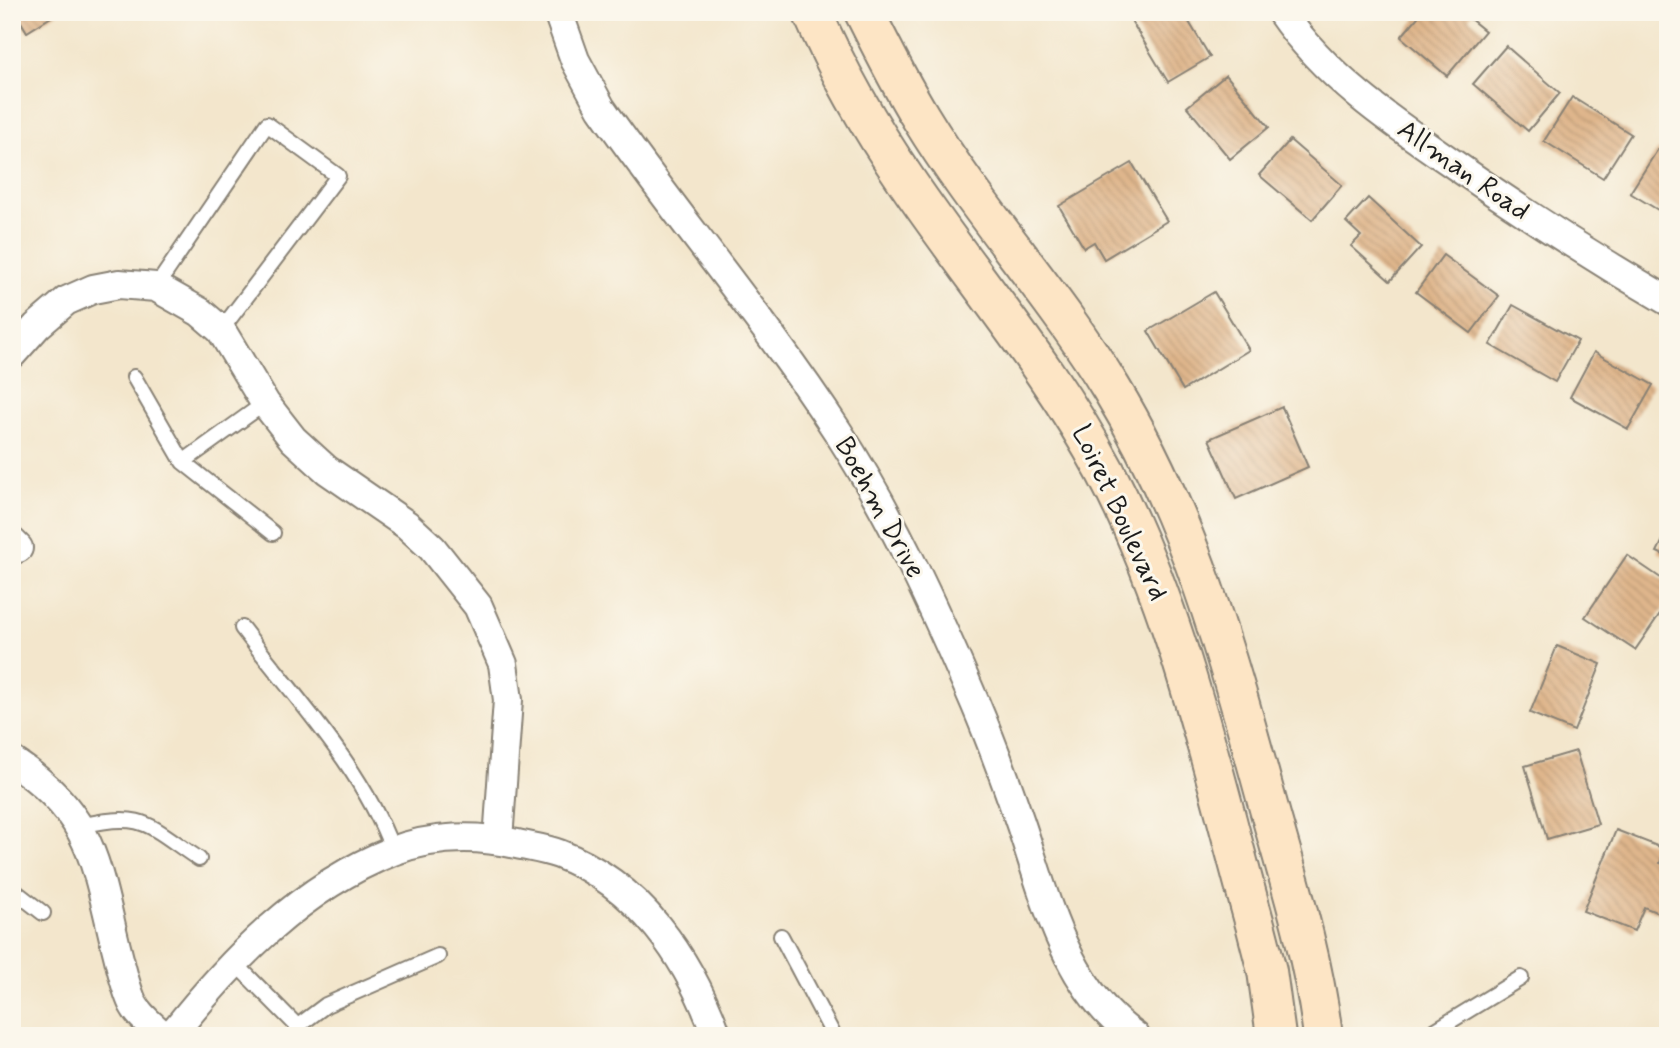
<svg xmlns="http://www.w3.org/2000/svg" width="1680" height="1048" font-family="Mynerve,sans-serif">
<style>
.building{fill:url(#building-back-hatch)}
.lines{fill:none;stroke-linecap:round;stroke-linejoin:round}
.lane-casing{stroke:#888174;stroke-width:18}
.street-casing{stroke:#888174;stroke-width:32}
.secondary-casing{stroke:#888174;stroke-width:42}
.lane{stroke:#fff;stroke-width:14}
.street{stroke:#fff;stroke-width:28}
.secondary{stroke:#fde5c5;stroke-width:38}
.labels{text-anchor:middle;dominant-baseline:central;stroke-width:6;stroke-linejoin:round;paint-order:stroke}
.street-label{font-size:28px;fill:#1c1c1c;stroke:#fbf7ec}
</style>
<defs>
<pattern id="building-back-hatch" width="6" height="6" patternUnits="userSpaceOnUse" patternTransform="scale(1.75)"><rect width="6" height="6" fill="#dfb68c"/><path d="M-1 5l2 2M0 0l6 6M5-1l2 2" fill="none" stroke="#bf9c78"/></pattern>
</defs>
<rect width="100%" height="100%" fill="#fbf7ec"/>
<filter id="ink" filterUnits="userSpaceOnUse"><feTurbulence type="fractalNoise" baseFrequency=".0143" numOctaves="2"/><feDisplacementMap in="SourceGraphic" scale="14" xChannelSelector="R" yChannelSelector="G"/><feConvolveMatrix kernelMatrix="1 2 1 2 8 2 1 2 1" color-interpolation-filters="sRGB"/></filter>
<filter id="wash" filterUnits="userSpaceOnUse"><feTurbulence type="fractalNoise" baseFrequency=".00686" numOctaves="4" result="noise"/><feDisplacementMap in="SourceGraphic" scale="28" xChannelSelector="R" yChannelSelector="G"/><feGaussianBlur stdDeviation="1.57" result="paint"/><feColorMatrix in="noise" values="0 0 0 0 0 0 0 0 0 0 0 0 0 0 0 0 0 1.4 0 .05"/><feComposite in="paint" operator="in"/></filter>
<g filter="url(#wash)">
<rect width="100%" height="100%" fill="#f3e6cc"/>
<g id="blocks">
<path class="building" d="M15,12H59L27,32Z
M1148,12H1183L1210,57L1168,82L1132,22Z
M1422,12H1474L1469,18L1485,31L1447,76L1401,37Z
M1506,46L1560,93L1528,131L1473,84Z
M1226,75L1269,127L1230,159L1187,107Z
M1572,97L1631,134L1603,178L1544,141Z
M1290,140L1342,185L1312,220L1259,175Z
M1658,149L1668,155V216L1630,193Z
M1132,163L1167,221L1104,259L1094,242L1084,248L1059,206Z
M1368,198L1421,247L1390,281L1351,246L1361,236L1346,222Z
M1443,255L1499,296L1471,333L1416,292Z
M1214,292L1249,350L1183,390L1148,331Z
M1513,305L1578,341L1555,382L1490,345Z
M1594,352L1653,385L1628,429L1570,397Z
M1282,407L1308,467L1236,499L1209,439Z
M1668,530V557L1657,552Z
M1627,555L1668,583V602L1635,650L1585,617Z
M1557,646L1601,664L1574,731L1530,713Z
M1576,751L1598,824L1547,839L1525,766Z
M1616,830L1665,849L1660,863L1668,866V904L1663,915L1644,907L1634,931L1583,911Z"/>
</g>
</g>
<g filter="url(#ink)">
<use href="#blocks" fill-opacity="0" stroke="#888174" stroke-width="2"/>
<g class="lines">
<g class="lane-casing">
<path id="lane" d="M156,287L267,124L338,176L221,330
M134,377L183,462
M265,403L183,462L273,533
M242,628C296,699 362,767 393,851
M81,826C144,810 149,826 199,859
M12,889L43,913
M781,936L834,1036
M233,961L307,1036
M298,1026L326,1005L438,956
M1426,1036L1521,978"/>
</g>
<g class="street-casing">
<path id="street" d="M558,12L575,60L601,108C678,218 765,320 838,432C893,517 935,610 975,703C992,743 1007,784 1021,825C1046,899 1066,989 1135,1036
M1281,12C1325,76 1389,120 1452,163C1522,212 1594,258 1668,301
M12,354L37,326L66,301L93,289L119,284L156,287L200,312L221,330L265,403L293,439L327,470L407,525L432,548L478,606L503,664L508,700L498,840
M12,542L18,548
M12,761C92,813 95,861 116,947C121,966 125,987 133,1004C139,1016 153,1026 163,1036
M171,1036C231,960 301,887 393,851C432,836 476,835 517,844C531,847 546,849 559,854C639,884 689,958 717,1036"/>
</g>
<g class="secondary-casing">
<path id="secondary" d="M812,12C838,72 871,129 908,183C973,279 1050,368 1105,471C1180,613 1213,775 1256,928L1267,971L1276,1036
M864,12C882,48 900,84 921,118C978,212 1054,294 1111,388C1189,516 1227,655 1266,798C1288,877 1313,954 1323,1036"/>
</g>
<use href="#lane" class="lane"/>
<use href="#street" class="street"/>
<use href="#secondary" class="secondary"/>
</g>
</g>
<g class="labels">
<g class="street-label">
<text transform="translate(1463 171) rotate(35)">Allman Road</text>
<text transform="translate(879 508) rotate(61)">Boehm Drive</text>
<text transform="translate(1119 513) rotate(65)">Loiret Boulevard</text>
</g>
</g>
<rect width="1680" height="1048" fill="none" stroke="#fbf7ec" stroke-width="42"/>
</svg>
